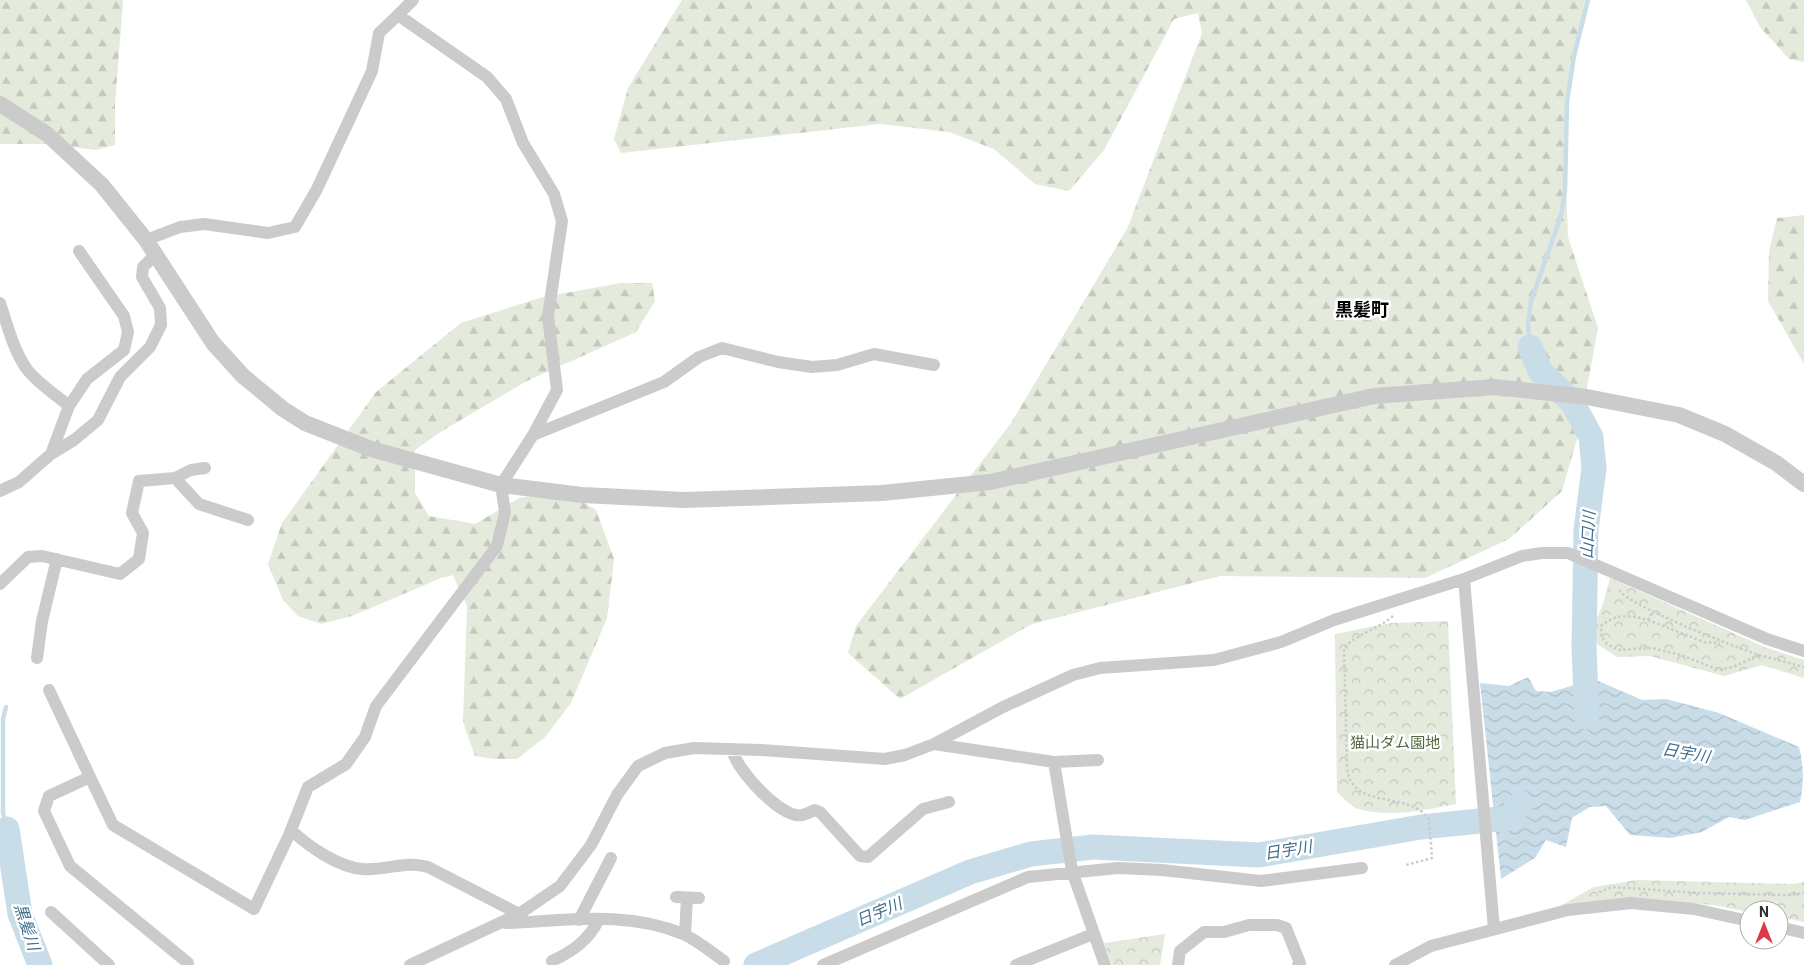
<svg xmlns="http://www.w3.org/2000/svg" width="1804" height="965" font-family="Roboto,'Noto Sans JP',sans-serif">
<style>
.forest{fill:url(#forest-firs)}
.park{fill:url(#park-crowns)}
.water{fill:url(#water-waves)}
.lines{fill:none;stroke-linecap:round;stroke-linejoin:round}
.stream{stroke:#c9dde9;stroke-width:4.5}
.river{stroke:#c9dde9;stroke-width:25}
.path{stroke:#cbcbcb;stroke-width:2.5;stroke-dasharray:2.5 2.5;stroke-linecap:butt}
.minor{stroke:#cbcbcb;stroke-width:12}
.tertiary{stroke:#cbcbcb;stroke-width:16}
.labels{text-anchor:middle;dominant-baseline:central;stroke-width:5;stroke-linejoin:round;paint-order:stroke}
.park-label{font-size:15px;fill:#51673d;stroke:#fff}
.water-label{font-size:16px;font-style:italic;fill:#406e8b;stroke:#fff}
.quarter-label{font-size:18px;font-weight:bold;fill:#000;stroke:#fff}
</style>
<defs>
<pattern id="forest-firs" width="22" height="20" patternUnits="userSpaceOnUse" patternTransform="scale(1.25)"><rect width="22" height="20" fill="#e4eadc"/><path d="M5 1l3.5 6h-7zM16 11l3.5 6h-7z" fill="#c4c9bd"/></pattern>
<pattern id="park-crowns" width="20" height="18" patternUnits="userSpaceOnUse" patternTransform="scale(1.25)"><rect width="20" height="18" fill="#e4eadc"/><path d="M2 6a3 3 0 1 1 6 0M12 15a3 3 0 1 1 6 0" fill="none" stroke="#c4c9bd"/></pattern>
<pattern id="water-waves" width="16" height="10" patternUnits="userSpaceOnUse" patternTransform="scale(1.25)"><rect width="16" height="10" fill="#c9dde9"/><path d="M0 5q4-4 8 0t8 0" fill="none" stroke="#adbec8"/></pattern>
</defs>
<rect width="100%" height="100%" fill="#fff"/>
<path class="forest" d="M0,0H123L115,104V145L96,150L47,144H0Z
M682,0H1590L1575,48L1564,132L1568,237L1598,328L1578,436L1562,491L1509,539L1425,578L1220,576L1032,624L900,699L848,653L856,626L1011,423L1127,229L1202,33L1198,13L1174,19L1104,150L1069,191L1035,184L994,149L949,132L880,124L621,153L614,139L628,88Z
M1746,0H1804V62L1789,59L1760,27Z
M1804,215V364L1768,301L1769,251L1777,218Z
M621,283H652L655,301L636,332L527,381L442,431L415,450V493L429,516L475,524L519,498L565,491L596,510L614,559L607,618L571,703L545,737L517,759H493L475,756L463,722L467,606L453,575L441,578L352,616L321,624L298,616L283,600L268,564L282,523L376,392L461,323L543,297Z"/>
<path class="park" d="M1610,578L1767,648L1804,660V678L1762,665L1724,676L1650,656L1617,657L1597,644L1594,625L1603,604Z
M1448,621L1456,804C1426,810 1389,818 1358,809C1351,807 1343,797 1337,792L1335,634L1390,623Z
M1636,880L1793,884L1804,882V922L1779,917V910H1749V912L1713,905L1637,898L1558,907L1594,887Z
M1165,934L1160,965H1112L1104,943Z"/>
<path class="water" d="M1528,677L1536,691L1551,692L1594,679L1642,700L1666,699L1719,713L1799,747C1804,766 1804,783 1800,802L1745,820L1729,817L1702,832L1670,838L1630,835L1606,806L1590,807L1572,818L1566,847L1546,840L1535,858L1501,879L1480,683L1509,686Z"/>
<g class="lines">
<path class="stream" d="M1530,347L1528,324L1531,301L1561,216L1565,191L1567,102L1574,56L1588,0
M6,707L3,719V813L7,829"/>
<path class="river" d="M1530,347L1540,371L1572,402L1591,437L1594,468L1586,530L1584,647L1587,717
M7,829L20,914L40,965
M756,965L970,872L1031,854L1093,847L1259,855L1421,827L1509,818L1521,803"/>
<path class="path" d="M1619,590C1629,606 1735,647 1759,655L1733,667L1719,670L1681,655L1652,648L1618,650L1607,644L1601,636V626C1616,613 1630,615 1648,620L1653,611
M1393,616C1378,629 1358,633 1344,648L1347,767C1350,812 1411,789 1429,820L1432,858L1406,865
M1648,620L1704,642L1720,643
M1759,655L1804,667
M1599,892L1612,887L1699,893L1788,895L1804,893"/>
<path class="minor" d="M146,240L180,227L204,224L268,233L295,227L317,189L372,71L379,33L398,15
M0,303C7,324 13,349 26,368C37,383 55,394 69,406L51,454
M69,406L87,379L124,350L128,332L124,316L79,251
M533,435L664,382L699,357L722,348L778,362L812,367L837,365L874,354L934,365
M175,478L191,470L205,468
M0,491L19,482L51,454L74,440L98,420L120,377L150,347L161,325L160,308L142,277L143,267L155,255
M1464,579L1494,929
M0,584L28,557L42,556L120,574L139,559L143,533L132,513L139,481L175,478L199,504L248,520
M37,658L42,621L57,559
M49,690L90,777
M934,744L1054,762L1072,871L1105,965
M732,749C736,769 775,811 796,815C803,817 809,812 815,810L820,812L860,856L868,857L923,809L949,802
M1054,762L1098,760
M291,830C308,846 338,867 362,869C386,871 405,860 428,867L519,914
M676,897L699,898
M51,912L109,965
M579,920L611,858
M506,923C566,921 626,910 683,934C697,940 711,952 724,961
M1779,927L1804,933
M685,935L687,898
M552,961C573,951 588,941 599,919
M188,963L70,866L44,811L49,796L90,777L113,825L254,909L289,835L308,787L346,764L365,737L376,706L497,546L505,512L501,485L533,435L557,390L548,316L562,221L554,194L523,143L506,99L487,77L398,15L413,0
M410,965L519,914L560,886L591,845L617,795L638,766L665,753L694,748L761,750L885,759L905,755L934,744L1003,707L1073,675L1100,668L1214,660L1281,642L1334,620L1464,579L1522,556L1542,553H1568L1767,639L1804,651
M823,965L1028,877L1118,868L1162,870L1261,881L1362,868
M1016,965L1093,934
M1178,965L1180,951L1204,932H1224L1249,925H1277L1286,928L1300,963L1298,965
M1395,965L1431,946L1568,910L1631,903L1694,909L1749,921"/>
<path class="tertiary" d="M0,104L47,134L102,185L146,240L213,343L243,376L283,409L305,423L371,449L501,485L582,495L685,500L882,493L990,482L1374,396L1494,387L1587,397L1679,415L1725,434L1776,463L1804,484"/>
</g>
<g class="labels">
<g class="park-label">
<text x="1395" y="743">猫山ダム園地</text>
</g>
<g class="water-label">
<text transform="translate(1588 535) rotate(-87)">山口川</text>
<text transform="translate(1686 753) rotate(10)">日宇川</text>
<text transform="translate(1288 850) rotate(-9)">日宇川</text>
<text transform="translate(879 912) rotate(-23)">日宇川</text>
<text transform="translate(27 927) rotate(72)">黒髪川</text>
</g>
<g class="quarter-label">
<text x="1362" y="309">黒髪町</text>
</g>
</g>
<g transform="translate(1764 925)"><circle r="24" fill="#ffffff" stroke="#ababab"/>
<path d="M0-4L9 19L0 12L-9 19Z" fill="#dc3845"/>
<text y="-8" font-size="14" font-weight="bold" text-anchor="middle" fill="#2e2e2e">N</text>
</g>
</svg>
